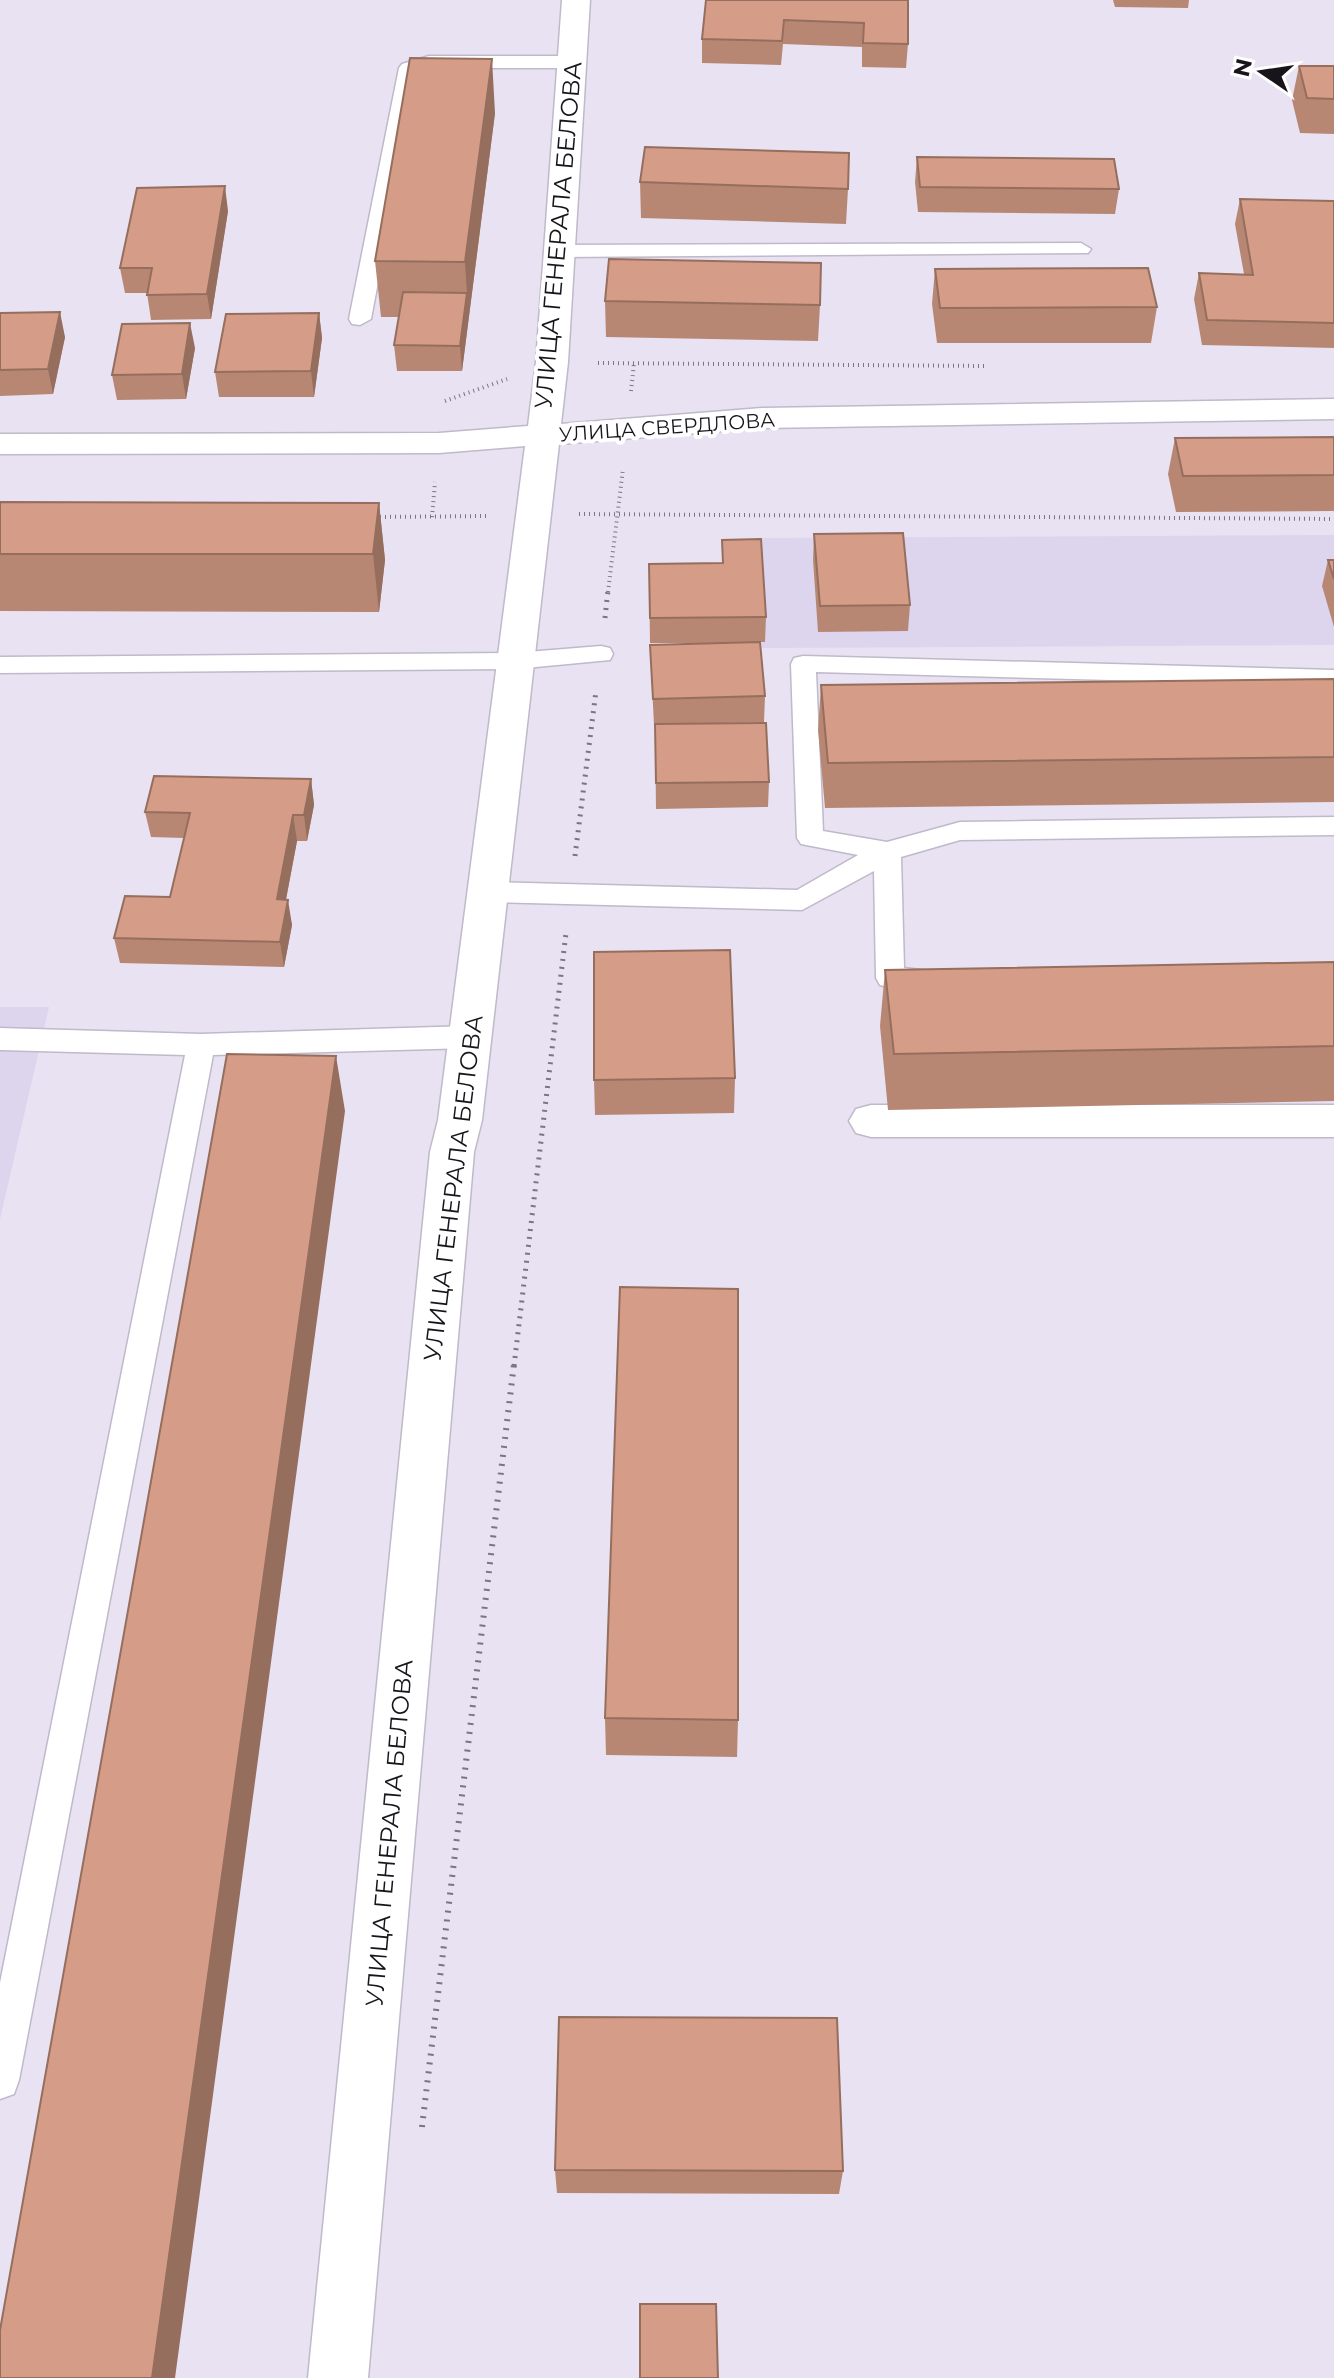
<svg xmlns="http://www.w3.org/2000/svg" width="1334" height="2378" font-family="Montserrat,sans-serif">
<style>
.built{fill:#ddd5ed}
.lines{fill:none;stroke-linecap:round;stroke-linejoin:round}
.lane-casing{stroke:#bfb9ca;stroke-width:3}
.street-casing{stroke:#bfb9ca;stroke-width:3}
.secondary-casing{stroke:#bfb9ca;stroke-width:3}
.path-far2{stroke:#7a7681;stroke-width:4;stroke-dasharray:1 4;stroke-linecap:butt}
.path-far1{stroke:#7a7681;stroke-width:5;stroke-dasharray:2 6;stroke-linecap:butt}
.path{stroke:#7a7681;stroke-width:6;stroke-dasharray:2 7;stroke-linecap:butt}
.lane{fill:#fff;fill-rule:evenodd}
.street{fill:#fff;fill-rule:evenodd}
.secondary{fill:#fff;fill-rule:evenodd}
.wall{fill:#b78774}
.shaded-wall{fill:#956e5e}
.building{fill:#d59d87;stroke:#956e5e;stroke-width:2}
.labels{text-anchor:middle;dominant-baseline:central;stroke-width:8;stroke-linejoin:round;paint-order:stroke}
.far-street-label{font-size:20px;fill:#17151b;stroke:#fff}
.street-label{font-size:24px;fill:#17151b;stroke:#fff}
</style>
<rect width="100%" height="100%" fill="#e8e2f3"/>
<path class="built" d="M1334,535V645L762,648L757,538Z
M0,1007H49L0,1219Z"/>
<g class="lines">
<g class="lane-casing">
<path id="lane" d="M429,56H572L582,62L572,68H430L418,71L371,319L360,325L352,324L349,319L399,68L402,64Z
M1081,243L1091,249L1088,253L559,257L549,251L559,245Z
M601,646L610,648L613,654L610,660L515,669L0,673V657L515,653Z
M803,656L1334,670V686L816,672L823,831L887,842L960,822L1334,817V835L960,840L901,857L904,968L930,971L934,978L930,985C914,990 896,990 880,985L876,978L874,871L802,910L487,902L477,899L473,892L477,885L487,882L797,890L858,855L801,844L797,838L791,664L794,658Z
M470,1026L480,1030L484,1037L480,1044L470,1048L213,1055L19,2080L14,2094L0,2099V1983L185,1055L0,1050V1028L201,1034Z"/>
</g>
<g class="street-casing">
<path id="street" d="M871,1105H1334V1137H871L856,1133L849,1121L856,1109Z"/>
</g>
<g class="secondary-casing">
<path id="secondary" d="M562,0H590L568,362L561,424L762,408L1334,399V419L762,428L559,444L482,1120L474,1152L368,2378H308L430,1152L438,1120L525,446L439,453L0,454V434L439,433L528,426L536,362Z"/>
</g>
<path class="path-far2" d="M598,363L986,366
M631,391L634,363
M445,401L507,379
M579,514L1334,519
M375,517L489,516
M432,517L435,482
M608,592L623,469"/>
<path class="path-far1" d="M605,618L608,590
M575,856L596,691
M514,1366L566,933"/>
<path class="path" d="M422,2127L514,1364"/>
<use href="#lane" class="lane"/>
<use href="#street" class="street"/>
<use href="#secondary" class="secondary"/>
</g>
<path class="wall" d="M706,0H908V44L906,68L862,67V47L783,44L781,65L702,63V39Z
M1113,0H1189L1188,8L1115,7Z
M1299,66H1334V134L1300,133L1292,100Z
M495,113L462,371H397L394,345L399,317H381L375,261Z
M917,157L1119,189L1115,214L918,212L915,182Z
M640,182L848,189L846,224L641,218Z
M1240,199L1334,201V348L1202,345L1194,299L1199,273L1244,274L1235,224Z
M228,211L211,319L151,320L147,293H125L120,268Z
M935,269L1157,307L1151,343H937L932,304Z
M605,301L820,305L818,341L606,337Z
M0,313L65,337L53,394L0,396Z
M319,313L322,338L314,397H219L215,372Z
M195,348L186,399L117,400L112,375Z
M1334,437V511L1176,512L1168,474L1175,438Z
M0,502L379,503L385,560L379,612L0,611Z
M814,534L910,605L908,631L818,632L813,560Z
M722,540L766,617L765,642H760L765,696L764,722L683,724L769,782L768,807L656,809L655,725H654L650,645L735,643H650L649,564L722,563Z
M1328,560H1334V627L1322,586Z
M1334,679V802L825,808L818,730L821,685Z
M311,779L314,805L307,841H297L286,900L292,925L284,967L120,963L114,938L170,897L184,838L151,837L145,812Z
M1334,962V1101L888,1110L880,1026L885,970Z
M735,1078L734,1113L595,1115L594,1080Z
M605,1718L738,1720L737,1757L606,1755Z
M555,2170L843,2171L839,2194L557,2193Z"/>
<path class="shaded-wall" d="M492,59L495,113L462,371L460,346L467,293L465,262Z
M225,186L228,211L211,319L207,294Z
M60,312L65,337L53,394L48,369Z
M319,313L322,338L314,397L311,371Z
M190,323L195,348L186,399L182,374Z
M379,503L385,560L379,612L373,554Z
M311,779L314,805L307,841L304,815Z
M293,815L297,841L281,925L277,899Z
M288,900L292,925L284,967L280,942Z
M336,1056L345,1111L175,2378H152Z"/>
<path class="building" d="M706,0H908V44L863,43L864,23L784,20L782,41L702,39Z
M410,58L492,59L465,262L375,261Z
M1299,66H1334V99L1307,98Z
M645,147L849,153L848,189L640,182Z
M917,157L1114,159L1119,189L920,187Z
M225,186L207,294L147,295L152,268H120L137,188Z
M1240,199L1334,201V323L1207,320L1199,273L1253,275Z
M609,259L821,263L820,305L605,301Z
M1148,268L1157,307L940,308L935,269Z
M403,292L467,293L460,346L394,345Z
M60,312L48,369L0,370V313Z
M319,313L311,371L215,372L226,314Z
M190,323L182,374L112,375L122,324Z
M1334,437V475L1183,476L1175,438Z
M0,502L379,503L373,554H0Z
M903,533L910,605L820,606L814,534Z
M761,539L766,617L650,618L649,564L723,563L722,540Z
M1328,560H1334V579Z
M760,642L765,696L653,699L650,645Z
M1334,679V757L828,763L821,685Z
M766,723L769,782L656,783L655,724Z
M154,776L311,779L304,815H293L277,899L288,900L280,942L114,938L125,896L170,897L190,813L145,812Z
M730,950L735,1078L594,1080V952Z
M1334,962V1046L894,1054L885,970Z
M227,1054L336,1056L152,2378H0V2330Z
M620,1287L738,1289V1720L605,1718Z
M559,2017L837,2018L843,2171L555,2170Z
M640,2304H716L718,2378H640Z"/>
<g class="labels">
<g class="far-street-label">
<text transform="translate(667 427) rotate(-4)">УЛИЦА СВЕРДЛОВА</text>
</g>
<g class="street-label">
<text transform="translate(558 235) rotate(-85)">УЛИЦА ГЕНЕРАЛА БЕЛОВА</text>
<text transform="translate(453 1188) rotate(-83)">УЛИЦА ГЕНЕРАЛА БЕЛОВА</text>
<text transform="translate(389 1833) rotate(-85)">УЛИЦА ГЕНЕРАЛА БЕЛОВА</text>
</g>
</g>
<g transform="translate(1262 72) rotate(283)" stroke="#ffffff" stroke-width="6" paint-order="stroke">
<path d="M0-6L14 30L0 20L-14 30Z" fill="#17151b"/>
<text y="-12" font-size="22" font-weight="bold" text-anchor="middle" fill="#17151b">N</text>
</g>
</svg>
